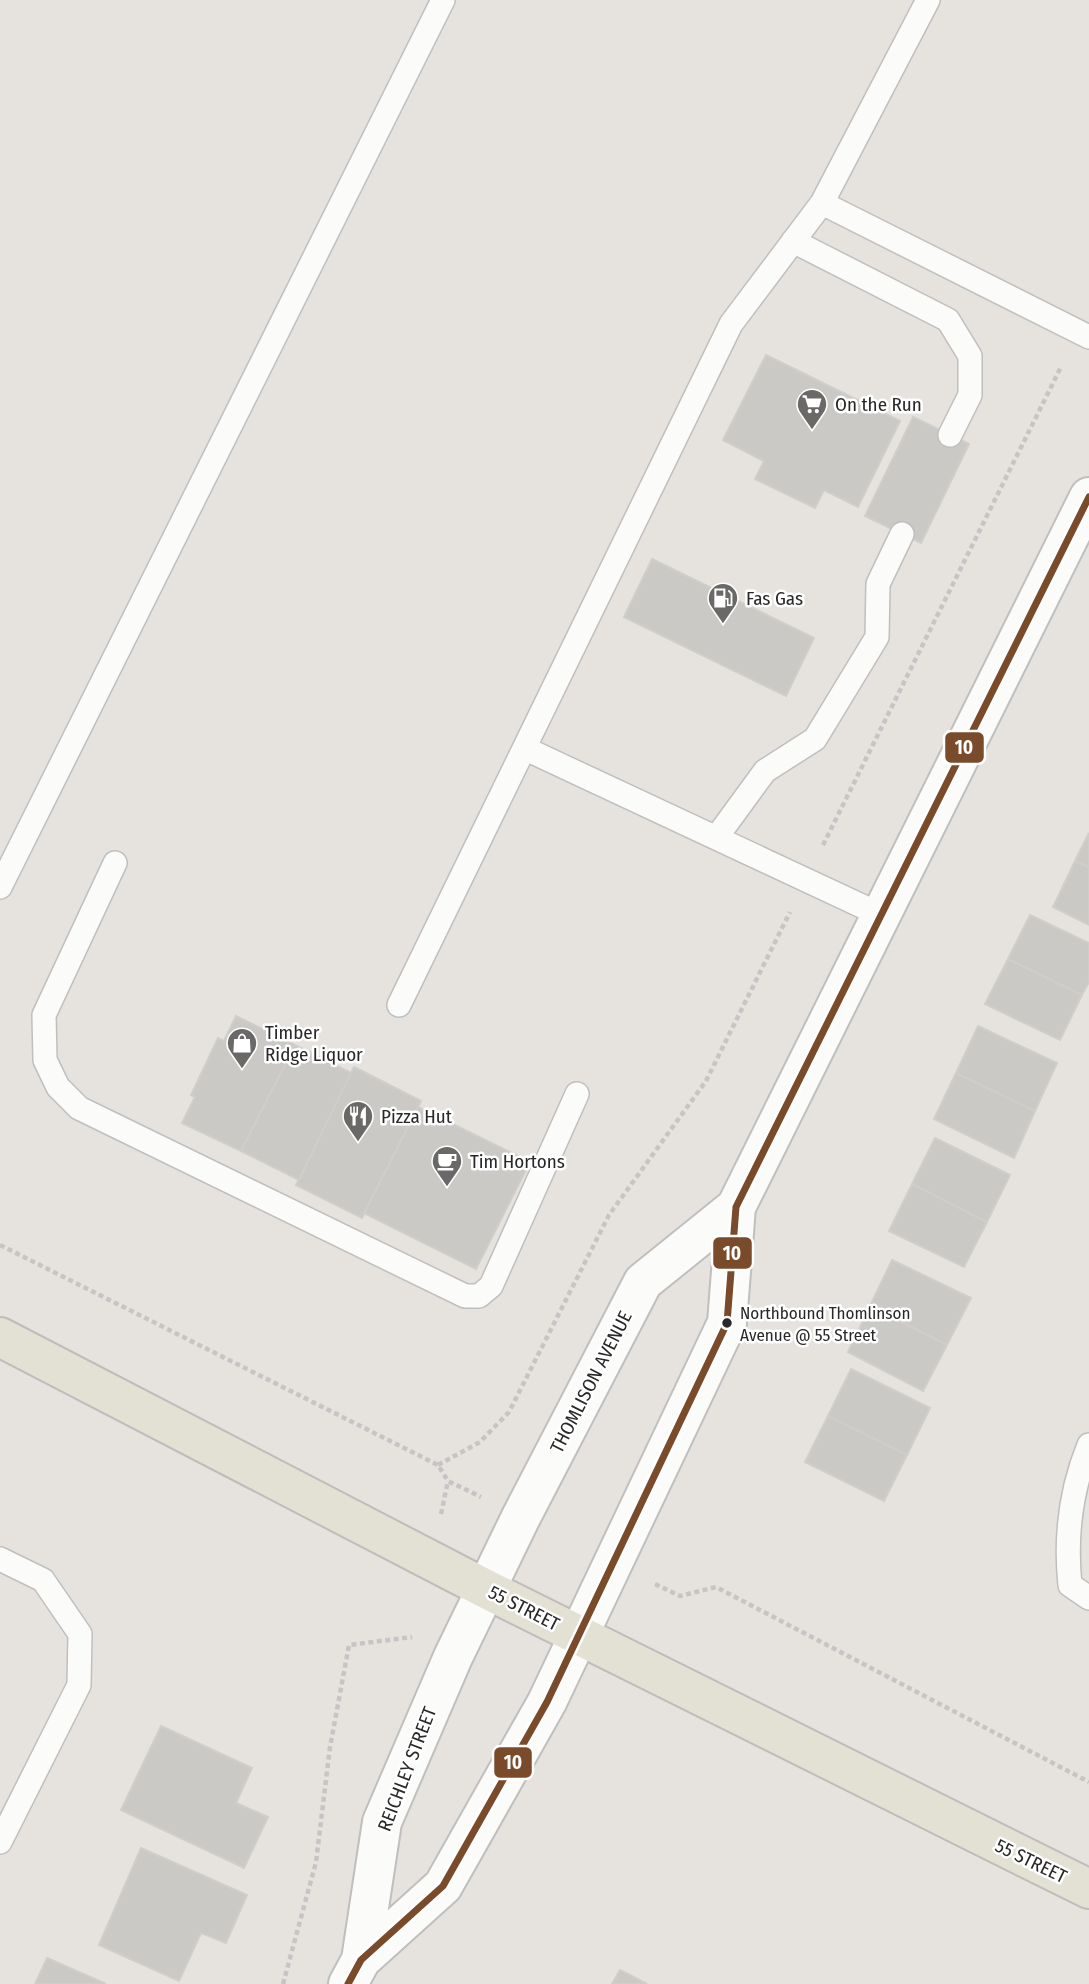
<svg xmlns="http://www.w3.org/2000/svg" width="1089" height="1984" font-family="'Fira Sans Condensed',sans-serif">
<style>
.building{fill:#cbc9c5;stroke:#d0ceca;stroke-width:2}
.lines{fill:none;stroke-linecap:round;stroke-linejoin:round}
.lane-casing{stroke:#c0bfbf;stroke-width:26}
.secondary-casing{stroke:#c0bfbf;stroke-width:42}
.primary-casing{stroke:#bfbdbc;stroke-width:42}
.path{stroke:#c6c5c5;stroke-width:4.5;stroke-dasharray:5 3.5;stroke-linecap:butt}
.lane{stroke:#fbfbfa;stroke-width:23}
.secondary{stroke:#fbfbfa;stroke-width:38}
.primary{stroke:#e3e0d4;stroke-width:38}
.bus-1-casing{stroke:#fff;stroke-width:12}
.bus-1{stroke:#7a4b2a;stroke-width:7}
.bus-dot{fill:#282828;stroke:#fff;stroke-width:2.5}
.labels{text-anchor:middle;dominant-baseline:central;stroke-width:5;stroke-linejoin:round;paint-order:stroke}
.bus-label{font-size:17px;fill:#282828;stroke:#fff;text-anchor:start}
.poi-label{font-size:19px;fill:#282828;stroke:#fff;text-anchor:start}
.street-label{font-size:19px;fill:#282828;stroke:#fff}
.line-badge{stroke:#fff;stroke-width:2.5}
.badge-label{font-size:19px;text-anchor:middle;font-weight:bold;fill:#fff}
</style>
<rect width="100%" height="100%" fill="#e6e3de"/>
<path class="building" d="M766,355L900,421L858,507L824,490L815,508L755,479L764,461L723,440Z
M913,417L969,444L921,543L865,516Z
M652,559L814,638L786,696L624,617Z
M1089,833V867L1075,861Z
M1075,861L1089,867V925L1053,907Z
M1030,915L1089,943V982L1082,995L1008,959Z
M1008,959L1082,995L1060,1040L985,1004Z
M236,1016L295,1045L241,1151L182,1123L195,1097L191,1095L218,1038L224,1041Z
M978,1026L1057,1063L1035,1111L956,1073Z
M295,1045L351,1073L299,1180L241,1151Z
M354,1067L421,1101L362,1218L296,1185Z
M956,1073L1035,1111L1014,1158L934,1119Z
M418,1107L530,1162L476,1269L364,1213Z
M935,1138L1010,1175L987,1222L912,1184Z
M912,1184L987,1222L964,1267L889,1231Z
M892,1260L971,1298L947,1345L870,1306Z
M870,1306L947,1345L923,1391L848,1352Z
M851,1369L930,1408L907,1455L828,1416Z
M828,1416L907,1455L884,1501L805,1462Z
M161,1726L252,1768L236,1803L268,1817L244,1868L121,1810Z
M141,1848L247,1895L226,1943L201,1933L179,1981L99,1945Z
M47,1958L106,1984H35Z
M620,1970L647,1984H612Z"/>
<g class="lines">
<g class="lane-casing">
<path id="lane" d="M822,203L1089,337
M793,241L948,320L970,356V395L950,435
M526,749L881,915
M716,838L765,771L815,739L877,637L878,584L902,534
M115,863L44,1015L45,1060L58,1087L79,1108L465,1296H479L491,1286L577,1094
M0,887L443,0
M399,1005L731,324L822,203L928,0
M1089,1445C1071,1489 1065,1537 1070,1585L1089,1598
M0,1559L43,1580L80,1634L79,1685L0,1842"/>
</g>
<g class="secondary-casing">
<path id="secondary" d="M361,1960L443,1886L547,1702L727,1323L736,1207L1089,497
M348,1984L361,1960L382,1822L453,1657L521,1517L643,1282L736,1207"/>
</g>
<g class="primary-casing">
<path id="primary" d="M0,1337L488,1590L1089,1889"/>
</g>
<path class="path" d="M823,845L1061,367
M0,1245L438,1465L448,1481L481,1497
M438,1465L480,1442L509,1412L609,1215L706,1081L790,912
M441,1514L448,1481
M655,1584L680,1596L716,1587L1089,1782
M283,1984L316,1862L330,1747L349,1645L412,1637"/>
<use href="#lane" class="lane"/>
<use href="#secondary" class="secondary"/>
<use href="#primary" class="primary"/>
<g class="bus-1-casing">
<path id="bus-1" d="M348,1984L361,1960L443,1886L547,1702L727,1323L736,1207L1089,497"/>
</g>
<use href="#bus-1" class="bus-1"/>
</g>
<defs>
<g id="supermarket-pin" transform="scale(1.575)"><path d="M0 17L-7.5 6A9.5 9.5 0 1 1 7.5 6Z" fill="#6a6968" stroke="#fff"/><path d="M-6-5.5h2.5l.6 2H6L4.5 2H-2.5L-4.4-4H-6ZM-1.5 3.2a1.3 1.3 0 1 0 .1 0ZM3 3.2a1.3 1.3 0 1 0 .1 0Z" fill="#fff"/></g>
<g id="fuel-pin" transform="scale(1.575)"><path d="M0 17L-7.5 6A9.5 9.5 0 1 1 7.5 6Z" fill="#6a6968" stroke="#fff"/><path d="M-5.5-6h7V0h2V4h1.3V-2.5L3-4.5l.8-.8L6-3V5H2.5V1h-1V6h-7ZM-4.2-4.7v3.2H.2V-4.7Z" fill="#fff"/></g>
<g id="shop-pin" transform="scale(1.575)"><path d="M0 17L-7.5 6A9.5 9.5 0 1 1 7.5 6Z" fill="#6a6968" stroke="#fff"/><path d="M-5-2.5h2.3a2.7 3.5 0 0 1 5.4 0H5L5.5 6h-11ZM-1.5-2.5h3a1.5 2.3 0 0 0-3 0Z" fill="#fff"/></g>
<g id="restaurant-pin" transform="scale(1.575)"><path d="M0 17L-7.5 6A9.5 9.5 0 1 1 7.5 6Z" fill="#6a6968" stroke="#fff"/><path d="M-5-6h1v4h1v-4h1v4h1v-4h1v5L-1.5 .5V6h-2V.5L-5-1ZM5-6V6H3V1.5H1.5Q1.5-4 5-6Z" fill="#fff"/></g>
<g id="cafe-pin" transform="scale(1.575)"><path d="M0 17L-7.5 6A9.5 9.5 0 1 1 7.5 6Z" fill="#6a6968" stroke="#fff"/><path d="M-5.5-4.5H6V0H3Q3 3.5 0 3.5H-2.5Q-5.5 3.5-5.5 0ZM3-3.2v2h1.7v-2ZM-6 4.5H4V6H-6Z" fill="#fff"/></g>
</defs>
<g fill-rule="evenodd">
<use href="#supermarket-pin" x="812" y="404"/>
<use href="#fuel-pin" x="723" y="598"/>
<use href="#shop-pin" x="242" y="1043"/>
<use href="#restaurant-pin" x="358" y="1116"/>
<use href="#cafe-pin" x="447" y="1161"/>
</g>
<circle class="bus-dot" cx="727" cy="1323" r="6"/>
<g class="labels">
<g class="bus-label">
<text x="740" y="1313">Northbound Thomlinson<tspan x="740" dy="22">Avenue @ 55 Street</tspan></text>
</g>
<g class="poi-label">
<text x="835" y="404">On the Run</text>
<text x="746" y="598">Fas Gas</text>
<text x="265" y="1032">Timber<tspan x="265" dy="22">Ridge Liquor</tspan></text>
<text x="381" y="1116">Pizza Hut</text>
<text x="470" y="1161">Tim Hortons</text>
</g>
<g class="street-label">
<text transform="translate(591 1382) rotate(-63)">THOMLISON AVENUE</text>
<text transform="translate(524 1608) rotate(27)">55 STREET</text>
<text transform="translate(407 1769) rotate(-69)">REICHLEY STREET</text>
<text transform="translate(1031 1861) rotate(26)">55 STREET</text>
</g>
</g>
<g class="line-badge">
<rect x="944" y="731" width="41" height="33" rx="7" fill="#7a4b2a"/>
<rect x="712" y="1236" width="41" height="34" rx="7" fill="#7a4b2a"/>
<rect x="493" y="1746" width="40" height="33" rx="7" fill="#7a4b2a"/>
</g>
<g class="badge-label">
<text x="964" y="754">10</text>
<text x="732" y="1260">10</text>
<text x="513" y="1769">10</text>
</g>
</svg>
